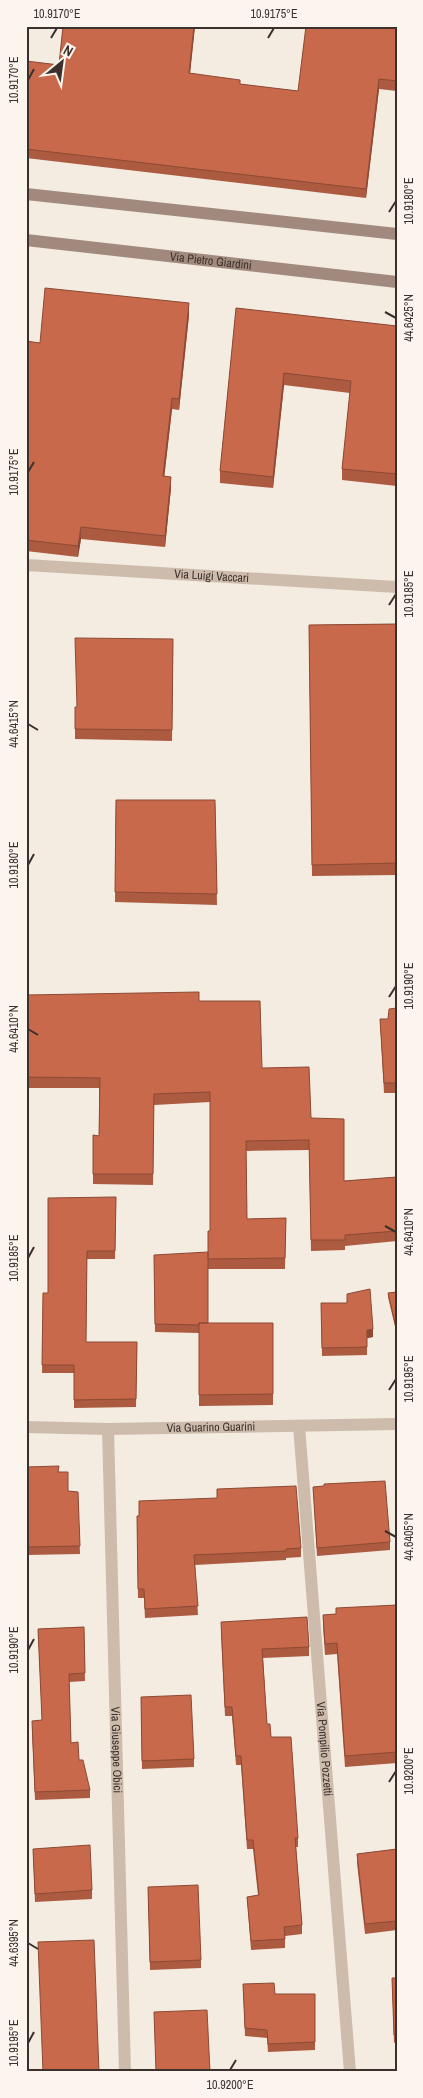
<svg xmlns="http://www.w3.org/2000/svg" width="423" height="2098" font-family="'Archivo Narrow',sans-serif">
<style>
.lines{fill:none;stroke-linecap:round;stroke-linejoin:round}
.street{stroke:#cdbbac;stroke-width:12}
.secondary{stroke:#a18a7d;stroke-width:12}
.wall{fill:#ac5a40}
.shaded-wall{fill:#8c4a34}
.building{fill:#c8694b;stroke:#8c4a34}
.ticks{fill:none;stroke:#3b302b;stroke-width:2}
.labels{text-anchor:middle;dominant-baseline:central;stroke-width:4;stroke-linejoin:round;paint-order:stroke}
.street-label{font-size:12px;fill:#3b302b;stroke:#fbf5ee}
.neatline{fill:none;stroke:#3b302b;stroke-width:2}
.ticks-label{font-size:12px;text-anchor:middle;fill:#3b302b}
</style>
<rect width="100%" height="100%" fill="#f4ebe1"/>
<g class="lines">
<g class="street">
<path id="s1" d="M26,565L397,587"/>
<path id="s2" d="M299,1426L350,2072"/>
<path id="s3" d="M26,1427L108,1429L397,1424"/>
<path id="s4" d="M108,1429L125,2072"/>
</g>
<g class="secondary">
<path d="M26,194L397,234"/>
<path id="s5" d="M26,240L397,282"/>
</g>
</g>
<path class="wall" d="M63,26H195L190,73L240,84L298,91L397,26V91L379,89L366,198L26,158V61L59,65Z
M236,308L397,326V486L342,480V469L350,393L284,385L273,488L220,483V471Z
M189,315L179,410L172,409L164,477L171,488L165,547L81,539L78,557L26,551V341L40,343Z
M397,624V875L312,876L309,625Z
M173,639L172,741L75,739V707H77Z
M116,800H215L217,905L115,902Z
M26,995L199,1001L262,1068L311,1118L344,1181L397,1177V1241L345,1246V1250L311,1251L309,1150L246,1151L247,1219L286,1218L285,1269H208V1231H210V1102L154,1105L153,1185L93,1184V1135L99,1136V1088H26Z
M397,1008V1093H384L380,1019H388Z
M116,1197L115,1259H87L86,1342H137L136,1407L74,1408V1373H42L43,1293H48Z
M154,1255L208,1323H273V1405L199,1406V1333L155,1332Z
M397,1292V1331H396L388,1297V1293Z
M321,1303L373,1337L367,1338V1355L322,1356Z
M26,1467L59,1472L68,1491L78,1492L80,1554L26,1555Z
M324,1486L390,1542V1550L317,1556L313,1487Z
M217,1489L301,1548V1557L286,1558V1560L195,1565L198,1615L145,1618L144,1598H138L137,1516L217,1498Z
M397,1605V1763L345,1767L337,1654L325,1655L323,1626V1615L336,1614Z
M84,1627L85,1681L69,1682L71,1743L90,1790V1798L35,1800L32,1729L42,1720L38,1629Z
M221,1631L309,1647V1656L263,1658L267,1724L298,1838V1847H296L302,1925V1934L285,1936V1948L251,1950L247,1897L258,1895L253,1849H247L241,1765H236L232,1716H225Z
M141,1697L194,1759V1767L142,1769Z
M33,1849L92,1890V1899L35,1902Z
M397,1849V1930L365,1934L357,1863V1854Z
M148,1887L201,1960V1968L150,1970Z
M392,1978H397V2042L394,2043Z
M243,1984L275,1994H315V2050L268,2052L267,2038L245,2036Z"/>
<path class="shaded-wall" d="M194,26H195L189,83V73Z
M379,79V89L366,198V189Z
M189,303V315L179,410V399Z
M284,373V385L273,488V477Z
M172,398V409L163,488V476Z
M171,477V488L165,547V536Z
M81,527V539L78,557V546Z
M373,1329V1337L367,1338V1330Z"/>
<path class="building" d="M63,26H194L189,73L240,80V84L298,91L306,26H397V81L379,79L366,189L26,149V61L59,65Z
M45,288L189,303L179,399L172,398L163,476L171,477L165,536L81,527L78,546L26,540V341L40,343Z
M236,308L397,326V474L342,469L351,381L284,373L273,477L220,471Z
M397,624V863L312,865L309,625Z
M75,638L173,639L172,730L75,729V707H77Z
M116,800H215L217,894L115,892Z
M199,992V1001H260L262,1068L309,1067L311,1118L344,1119V1181L397,1177V1231L345,1235V1240H311L309,1140L246,1141L247,1219L286,1218L285,1258L208,1259V1231H210V1092L154,1094L153,1174H93V1135L99,1136L100,1078L26,1077V995Z
M397,1008V1083H384L380,1019H388L389,1009Z
M116,1197L115,1251H87L86,1342H137L136,1399L74,1400V1365H42L43,1293H48V1198Z
M208,1252V1323H199V1325L155,1324L154,1255Z
M370,1289L373,1329L367,1330V1347L322,1348L321,1303H347V1294Z
M397,1292V1327H396L388,1293Z
M199,1323H273V1394L199,1395Z
M59,1466L58,1472H68V1491L78,1492L80,1546L26,1547V1467Z
M385,1481L390,1542L317,1548L313,1487L324,1486V1484Z
M296,1486L301,1548L286,1549V1551L194,1555L198,1606L145,1609L144,1589H138L137,1516H139V1501L217,1498V1489Z
M397,1605V1752L345,1756L337,1643L325,1644L323,1615L336,1614V1608Z
M307,1617L309,1647L262,1649L267,1724H270L271,1737H291L298,1838H295L302,1925L284,1927L285,1939L251,1941L247,1897L259,1895L253,1840H247L241,1756H236L232,1707H225L221,1622Z
M84,1627L85,1673L69,1674L71,1743L78,1742L79,1760H83L90,1790L35,1792L32,1721L42,1720L38,1629Z
M191,1695L194,1759L142,1761L141,1697Z
M90,1845L92,1890L35,1894L33,1849Z
M397,1849V1921L365,1924L357,1854Z
M198,1885L201,1960L150,1962L148,1887Z
M94,1940L99,2072H43L38,1942Z
M392,1978H397V2034L394,2035Z
M274,1983L275,1994H315V2042L268,2044L267,2030L245,2028L243,1984Z
M207,2010L210,2072H156L154,2012Z"/>
<path class="ticks" d="M51,38L57,28M268,38L274,28M28,80L34,69M389,212L396,201M385,312L396,318M28,472L34,462M389,605L396,594M28,724L38,730M28,865L34,854M389,997L396,986M28,1029L38,1035M385,1226L396,1232M28,1258L34,1247M389,1390L396,1379M385,1531L396,1537M28,1650L34,1639M389,1782L396,1771M28,1943L38,1949M28,2043L34,2032M230,2070L236,2060"/>
<g class="labels">
<g class="street-label">
<text stroke="none"><textPath href="#s5" startOffset="186">Via Pietro Giardini</textPath></text>
<text stroke="none"><textPath href="#s1" startOffset="186">Via Luigi Vaccari</textPath></text>
<text stroke="none"><textPath href="#s3" startOffset="185">Via Guarino Guarini</textPath></text>
<text stroke="none"><textPath href="#s2" startOffset="324">Via Pompilio Pozzetti</textPath></text>
<text stroke="none"><textPath href="#s4" startOffset="321">Via Giuseppe Obici</textPath></text>
</g>
</g>
<rect width="423" height="2098" fill="none" stroke="#fbf5ee" stroke-width="55"/>
<g transform="translate(62 62) rotate(29)" stroke="#fbf5ee" stroke-width="4" paint-order="stroke">
<path d="M0-4L9 19L0 12L-9 19Z" fill="#3b302b"/>
<text y="-8" font-size="14" font-weight="bold" text-anchor="middle" fill="#3b302b">N</text>
</g>
<rect x="28" y="28" width="368" height="2042" class="neatline"/>
<g class="ticks-label">
<text x="57" y="18">10.9170°E</text>
<text x="274" y="18">10.9175°E</text>
<text transform="translate(14 80) rotate(-90)" y="4">10.9170°E</text>
<text transform="translate(409 201) rotate(-90)" y="4">10.9180°E</text>
<text transform="translate(409 318) rotate(-90)" y="4">44.6425°N</text>
<text transform="translate(14 472) rotate(-90)" y="4">10.9175°E</text>
<text transform="translate(409 594) rotate(-90)" y="4">10.9185°E</text>
<text transform="translate(14 724) rotate(-90)" y="4">44.6415°N</text>
<text transform="translate(14 865) rotate(-90)" y="4">10.9180°E</text>
<text transform="translate(409 986) rotate(-90)" y="4">10.9190°E</text>
<text transform="translate(14 1029) rotate(-90)" y="4">44.6410°N</text>
<text transform="translate(409 1232) rotate(-90)" y="4">44.6410°N</text>
<text transform="translate(14 1258) rotate(-90)" y="4">10.9185°E</text>
<text transform="translate(409 1379) rotate(-90)" y="4">10.9195°E</text>
<text transform="translate(409 1537) rotate(-90)" y="4">44.6405°N</text>
<text transform="translate(14 1650) rotate(-90)" y="4">10.9190°E</text>
<text transform="translate(409 1771) rotate(-90)" y="4">10.9200°E</text>
<text transform="translate(14 1943) rotate(-90)" y="4">44.6395°N</text>
<text transform="translate(14 2043) rotate(-90)" y="4">10.9195°E</text>
<text x="230" y="2089">10.9200°E</text>
</g>
</svg>
